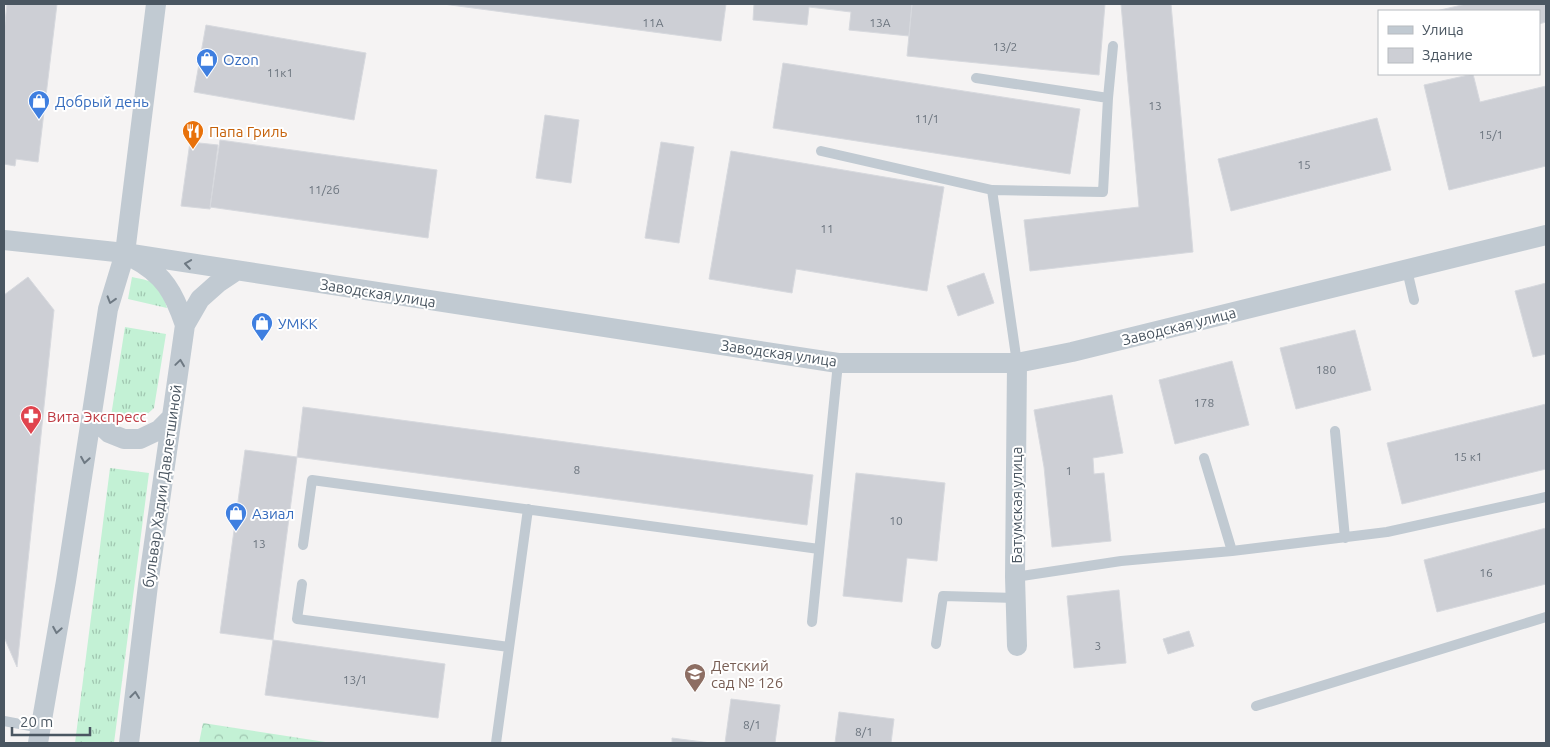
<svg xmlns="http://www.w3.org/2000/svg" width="1550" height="747" font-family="Ubuntu,sans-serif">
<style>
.grass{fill:url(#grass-tufts)}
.forest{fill:url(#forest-crowns)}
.building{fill:#cdcfd5;stroke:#d7d9de}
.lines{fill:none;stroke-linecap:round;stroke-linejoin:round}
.service{stroke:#c1cad2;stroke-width:10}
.minor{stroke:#c1cad2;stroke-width:20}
.oneway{stroke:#6e7983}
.labels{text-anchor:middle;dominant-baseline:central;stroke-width:4;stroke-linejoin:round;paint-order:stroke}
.number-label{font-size:12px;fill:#6b747e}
.shop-label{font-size:15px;fill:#366cbe;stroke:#fff;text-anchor:start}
.food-label{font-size:15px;fill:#c56008;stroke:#fff;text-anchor:start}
.street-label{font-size:15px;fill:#4a5661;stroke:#fff}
.health-label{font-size:15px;fill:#be3a42;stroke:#fff;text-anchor:start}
.education-label{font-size:15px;fill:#785e54;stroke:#fff;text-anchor:start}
</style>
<defs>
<pattern id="grass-tufts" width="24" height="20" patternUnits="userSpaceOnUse" patternTransform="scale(1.25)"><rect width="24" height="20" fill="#c3f1d5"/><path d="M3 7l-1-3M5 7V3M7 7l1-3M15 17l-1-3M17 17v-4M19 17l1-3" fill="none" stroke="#a0c6b0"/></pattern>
<pattern id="forest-crowns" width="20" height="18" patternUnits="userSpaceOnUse" patternTransform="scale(1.25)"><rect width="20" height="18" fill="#c3f1d5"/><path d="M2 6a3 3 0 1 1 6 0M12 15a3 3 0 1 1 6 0" fill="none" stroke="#a0c6b0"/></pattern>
</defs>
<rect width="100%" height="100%" fill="#f5f3f3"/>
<path class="grass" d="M132,277C157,282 160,283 167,308L128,299Z
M125,327L166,334L154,408L143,418L126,423L111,416Z
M110,468L149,473L114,743H75Z"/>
<path class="forest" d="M203,723L332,743H199Z"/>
<path class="building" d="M7,4H57L38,162L16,159L15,166L4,164V32Z
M443,4H726L721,41Z
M754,4H912L909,36L849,30L851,12L809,7L807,25L753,20Z
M912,4H1105L1099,75L907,56Z
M1121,4H1171L1193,252L1030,271L1024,220L1139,207Z
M1466,4H1546V22L1539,24V11H1436Z
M206,25L366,53L354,120L194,92Z
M783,63L1080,109L1070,174L773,128Z
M1473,74L1480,102L1546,86V166L1449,190L1424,85Z
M545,115L579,120L571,183L536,178Z
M1377,118L1391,170L1231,211L1218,159Z
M220,140L437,170L428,238L210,207Z
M190,142L218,145L210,209L181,206Z
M661,142L694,147L679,243L645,238Z
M731,151L944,187L927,291L796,269L792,293L709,279Z
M984,273L994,303L958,316L947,286Z
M28,277L54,310L17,667L4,637V295Z
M1546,283V354L1533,357L1515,291Z
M1355,330L1371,390L1296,409L1280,348Z
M1232,361L1249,425L1175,444L1159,380Z
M1112,395L1123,453L1093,458V459L1094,474L1104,473L1111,541L1052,547L1044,467L1034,410Z
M1546,404V469L1402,504L1387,443Z
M303,407L813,475L807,525L297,457Z
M245,450L297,457L273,640L220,633Z
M856,473L945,483L937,561L907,558L902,602L843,596Z
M1546,528V584L1437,612L1424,560Z
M1119,590L1126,663L1074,668L1067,596Z
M1189,631L1194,646L1168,654L1163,639Z
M273,640L445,664L438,718L265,695Z
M731,699L780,705L775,743H725Z
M839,712L894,719L891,743H835Z
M672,738L711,743H672Z"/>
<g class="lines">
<path class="service" d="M976,78L1108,98L1103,192L992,190
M1108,98L1113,46
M821,151L992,190L1017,363
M1407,270L1414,300
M1335,431L1345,538
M1204,458L1232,551
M303,545L312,480L819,549
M1015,577L1121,561L1232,551L1387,532L1546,497
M302,584L297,619L509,647
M812,622L838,363
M936,644L943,596L1016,598
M1256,706L1546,617
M4,721L41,728
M496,743L528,509"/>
<path class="minor" d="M4,240L125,253L838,363H1017L1072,352L1546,235
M185,325L200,299L218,283L236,271
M1017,363L1015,577L1017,646
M92,417L109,433L124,439H140L159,430L172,417
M38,743L66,581L108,309L125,253L156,4
M129,743L148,585L185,325C174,293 164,274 133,258"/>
</g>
<defs><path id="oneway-chevron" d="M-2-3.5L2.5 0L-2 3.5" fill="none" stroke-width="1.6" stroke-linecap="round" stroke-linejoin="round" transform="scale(1.25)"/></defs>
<g class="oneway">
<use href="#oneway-chevron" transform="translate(188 264) rotate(-171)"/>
<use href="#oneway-chevron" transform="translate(111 300) rotate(107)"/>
<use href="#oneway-chevron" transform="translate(180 363) rotate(-82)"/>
<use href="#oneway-chevron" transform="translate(85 460) rotate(99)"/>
<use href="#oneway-chevron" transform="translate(57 630) rotate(100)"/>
<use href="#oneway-chevron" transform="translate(135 695) rotate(-83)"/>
</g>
<defs>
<g id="shop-pin" transform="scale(1.125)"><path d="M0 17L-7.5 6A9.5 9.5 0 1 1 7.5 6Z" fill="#3f7fe0" stroke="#fff"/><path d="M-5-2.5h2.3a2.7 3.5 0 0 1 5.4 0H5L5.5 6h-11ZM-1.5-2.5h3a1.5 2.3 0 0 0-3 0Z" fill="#fff"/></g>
<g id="restaurant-pin" transform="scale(1.125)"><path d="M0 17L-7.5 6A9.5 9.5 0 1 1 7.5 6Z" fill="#e8710a" stroke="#fff"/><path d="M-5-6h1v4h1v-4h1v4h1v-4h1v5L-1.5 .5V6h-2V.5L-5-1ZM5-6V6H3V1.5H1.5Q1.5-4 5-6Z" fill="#fff"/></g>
<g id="pharmacy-pin" transform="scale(1.125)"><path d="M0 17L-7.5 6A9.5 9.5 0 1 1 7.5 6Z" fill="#e0444e" stroke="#fff"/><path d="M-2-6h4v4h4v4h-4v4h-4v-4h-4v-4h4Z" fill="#fff"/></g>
<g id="school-pin" transform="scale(1.125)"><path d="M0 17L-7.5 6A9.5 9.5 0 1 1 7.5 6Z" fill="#8d6e63" stroke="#fff"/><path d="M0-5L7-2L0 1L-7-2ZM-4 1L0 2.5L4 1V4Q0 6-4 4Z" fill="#fff"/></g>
</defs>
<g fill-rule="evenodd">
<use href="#shop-pin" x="207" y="59"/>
<use href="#shop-pin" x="39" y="101"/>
<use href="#restaurant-pin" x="193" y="131"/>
<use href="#shop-pin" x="262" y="323"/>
<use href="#pharmacy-pin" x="31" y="416"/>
<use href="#shop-pin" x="236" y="513"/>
<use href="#school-pin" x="695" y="674"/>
</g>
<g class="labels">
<g class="number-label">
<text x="653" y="22">11А</text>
<text x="880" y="22">13А</text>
<text x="1005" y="46">13/2</text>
<text x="280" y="72">11к1</text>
<text x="1155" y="105">13</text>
<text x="927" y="118">11/1</text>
<text x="1491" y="134">15/1</text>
<text x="1304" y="164">15</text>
<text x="324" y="189">11/2б</text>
<text x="827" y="228">11</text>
<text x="1326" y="369">180</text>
<text x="1204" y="402">178</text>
<text x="1468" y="456">15 к1</text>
<text x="577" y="469">8</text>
<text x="1069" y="470">1</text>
<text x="896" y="520">10</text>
<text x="259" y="543">13</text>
<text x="1486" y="572">16</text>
<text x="1098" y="645">3</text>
<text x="355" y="679">13/1</text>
<text x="752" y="724">8/1</text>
<text x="864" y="731">8/1</text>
</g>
<g class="shop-label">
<text x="223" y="59">Ozon</text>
<text x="55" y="101">Добрый день</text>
<text x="278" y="323">УМКК</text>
<text x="252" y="513">Азиал</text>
</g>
<g class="food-label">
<text x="209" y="131">Папа Гриль</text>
</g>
<g class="street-label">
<text transform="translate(378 293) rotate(9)">Заводская улица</text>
<text transform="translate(1179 326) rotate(-14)">Заводская улица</text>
<text transform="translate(779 353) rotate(8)">Заводская улица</text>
<text transform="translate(162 486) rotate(-82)">бульвар Хадии Давлетшиной</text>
<text transform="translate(1016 505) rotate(-90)">Батумская улица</text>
</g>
<g class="health-label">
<text x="47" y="416">Вита Экспресс</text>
</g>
<g class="education-label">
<text x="711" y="665">Детский<tspan x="711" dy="17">сад № 126</tspan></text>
</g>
</g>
<rect width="1550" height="747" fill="none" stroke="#4a5661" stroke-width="10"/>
<rect x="1378" y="10" width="162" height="65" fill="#ffffff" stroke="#b7bbc0"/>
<rect x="1388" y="26" width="25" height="8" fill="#c1cad2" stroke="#b7bbc0"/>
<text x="1422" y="35" font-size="15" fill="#4a5661">Улица</text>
<rect x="1388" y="48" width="25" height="15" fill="#cdcfd5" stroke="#b7bbc0"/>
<text x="1422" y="60" font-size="15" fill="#4a5661">Здание</text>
<path d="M12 727v8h78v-8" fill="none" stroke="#4a5661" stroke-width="2.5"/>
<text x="20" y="727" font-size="15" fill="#4a5661" stroke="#ffffff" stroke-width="4" paint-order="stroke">20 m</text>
</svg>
